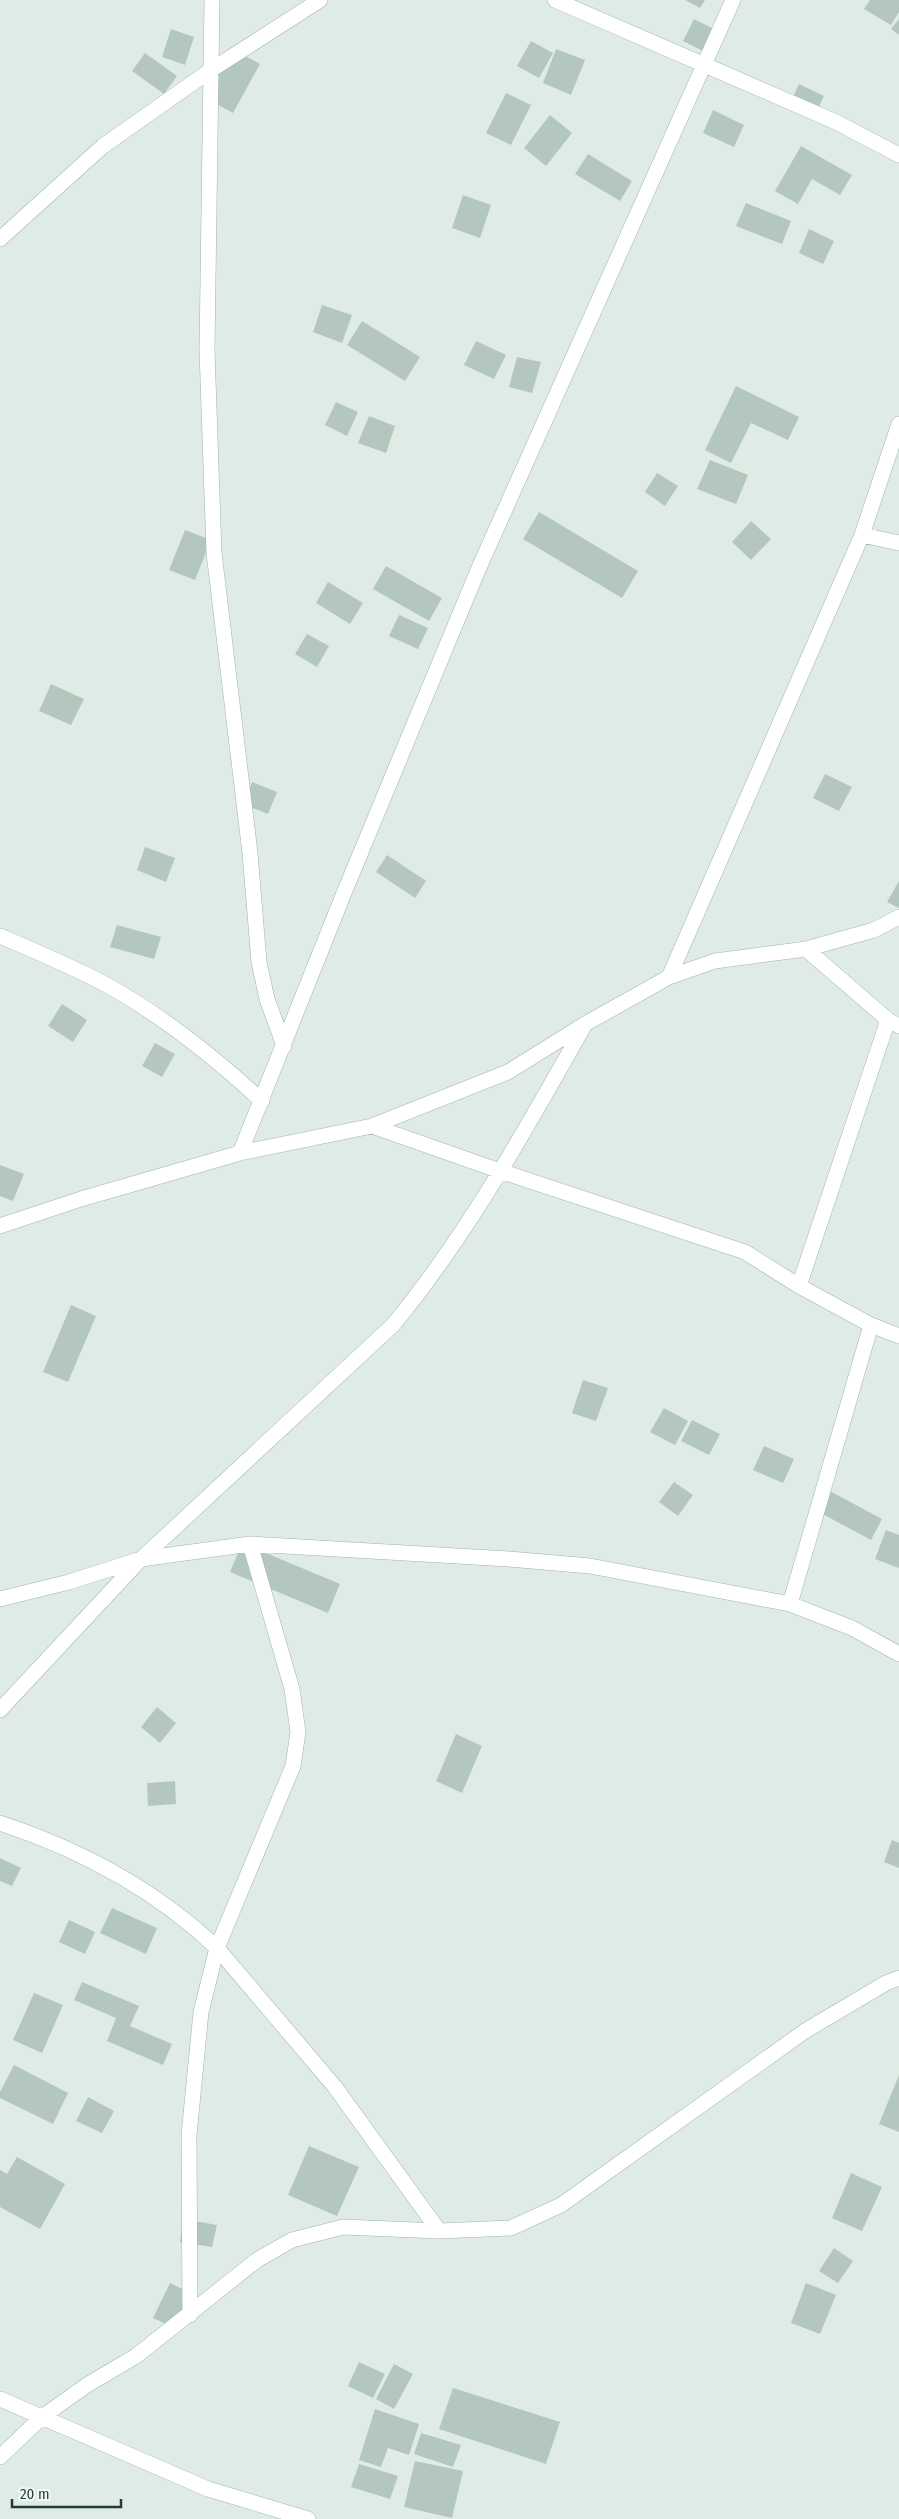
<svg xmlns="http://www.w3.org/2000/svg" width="899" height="2519" font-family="'Fira Sans Condensed',sans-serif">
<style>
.building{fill:#b4c7be}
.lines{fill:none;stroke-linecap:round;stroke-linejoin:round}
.minor-casing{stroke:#a1b4ac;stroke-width:16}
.minor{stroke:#fff;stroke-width:15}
</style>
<rect width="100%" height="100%" fill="#dfece5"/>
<path class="building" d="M685,0H705L700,8Z
M870,0H899V12L891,25L864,9Z
M694,19L720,32L709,54L683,41Z
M899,19V35L891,29Z
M171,29L194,37L185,65L162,57Z
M531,41L553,53L539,78L517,66Z
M231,48L260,64L233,113L204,97Z
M556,49L585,60L571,95L543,83Z
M145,53L177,76L164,94L132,71Z
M799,84L824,96L813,119L788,107Z
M506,93L531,105L511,145L486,133Z
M713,110L744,125L734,147L703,133Z
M550,115L572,133L546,166L524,148Z
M801,146L852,175L840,195L812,179L798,204L775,191Z
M588,154L632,181L620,201L575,174Z
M463,195L491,205L480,238L452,228Z
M746,203L791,221L782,244L736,226Z
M809,229L834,241L823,264L799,253Z
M322,305L352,315L342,343L313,332Z
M362,321L420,357L405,381L347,345Z
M476,341L506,355L494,379L464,365Z
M517,357L541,362L532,393L509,387Z
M736,386L799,417L788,440L751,423L731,463L705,450Z
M336,402L358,412L347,436L325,425Z
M369,416L395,426L386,453L358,443Z
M710,460L748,475L736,504L697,489Z
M657,473L678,486L665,506L645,492Z
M539,512L638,571L622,598L523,539Z
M751,521L771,539L751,560L732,542Z
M185,530L211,540L195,580L169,570Z
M386,566L442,598L429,621L373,589Z
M328,582L363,603L350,624L316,603Z
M399,615L428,628L418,649L389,636Z
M307,634L329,646L317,667L295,654Z
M51,684L84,699L71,725L39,711Z
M825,774L852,787L839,811L813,798Z
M252,782L277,792L268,814L243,804Z
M145,847L175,858L166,882L137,870Z
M387,855L426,881L415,898L376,872Z
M899,881V908L887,902Z
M117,925L161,937L154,959L110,947Z
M62,1004L87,1020L73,1042L48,1026Z
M155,1043L175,1054L162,1077L142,1066Z
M0,1165L24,1174L13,1201L0,1196Z
M71,1305L96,1316L68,1382L43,1372Z
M583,1380L608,1388L596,1421L572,1413Z
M664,1408L688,1421L675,1445L650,1432Z
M692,1420L720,1434L709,1455L681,1441Z
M764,1446L794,1459L783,1483L753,1470Z
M674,1482L693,1495L678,1516L659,1502Z
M828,1490L882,1519L871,1540L817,1511Z
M886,1530L899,1535V1568L875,1559Z
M242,1543L340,1584L328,1613L230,1572Z
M157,1707L176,1723L160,1743L141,1727Z
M456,1734L482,1746L462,1793L436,1781Z
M175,1781L176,1804L148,1806L147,1783Z
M892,1840L899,1843V1868L884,1862Z
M0,1858L21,1868L12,1886L0,1881Z
M112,1908L157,1928L146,1954L100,1933Z
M69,1920L95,1932L85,1954L59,1942Z
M82,1982L139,2006L130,2026L172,2044L163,2065L107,2041L116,2018L74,2000Z
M34,1993L63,2005L42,2053L13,2040Z
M14,2065L68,2093L53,2124L0,2098V2092Z
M899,2075V2132L879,2124Z
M88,2097L114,2111L102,2133L76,2121Z
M309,2146L359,2167L337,2216L288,2195Z
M17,2157L65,2184L40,2229L0,2207V2170L7,2174Z
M851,2173L882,2187L862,2231L832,2218Z
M183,2219L217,2225L212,2247L180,2242Z
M834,2248L853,2261L838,2283L819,2271Z
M170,2283L195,2295L179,2330L153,2318Z
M806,2283L836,2295L820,2334L791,2323Z
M359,2362L385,2374L373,2398L348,2386Z
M394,2364L413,2374L394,2409L376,2399Z
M453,2388L560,2422L546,2464L439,2429Z
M375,2409L419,2424L409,2455L388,2448L381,2467L359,2460Z
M421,2433L461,2445L453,2467L414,2454Z
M415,2461L463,2471L452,2518L404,2507Z
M359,2464L398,2476L390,2499L351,2487Z"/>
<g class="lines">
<g class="minor-casing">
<path id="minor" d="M212,0L207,350L214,553L250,853L259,962L267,999L284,1046
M555,0L836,122L899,155
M0,239L103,146L211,70L320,0
M862,535L899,543
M0,936C35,951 71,966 105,984C162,1015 214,1057 262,1101
M806,949L888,1020L899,1026
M669,977L862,535L899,424
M372,1126L500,1171L745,1252L799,1286L871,1325L899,1336
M240,1153L344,893L478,570L733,0
M0,1226L81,1199L240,1153L372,1126L508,1072L585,1024L669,977L715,961L806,949L874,930L899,917
M799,1286L888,1020
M0,1599L69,1582L141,1559L250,1544L509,1559L590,1566L790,1604L852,1628L899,1654
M790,1604L871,1325
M0,1710L141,1559L393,1325C468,1234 526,1129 584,1026
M0,1823C79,1849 156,1890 217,1948L335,2087L439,2231
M190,2315L189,2135L201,2012L217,1948L293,1766L298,1732L292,1689L250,1544
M0,2399L208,2489L308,2519
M0,2457L42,2417L87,2385L136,2356L257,2260L292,2240L343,2227L439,2231L511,2228L561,2205L805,2031L886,1983L899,1978"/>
</g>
<use href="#minor" class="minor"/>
</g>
<path d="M12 2499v8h109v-8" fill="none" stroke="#1e3e33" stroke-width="2.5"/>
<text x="20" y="2499" font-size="15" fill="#1e3e33" stroke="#f0f8f3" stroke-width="4" paint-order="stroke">20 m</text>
</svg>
